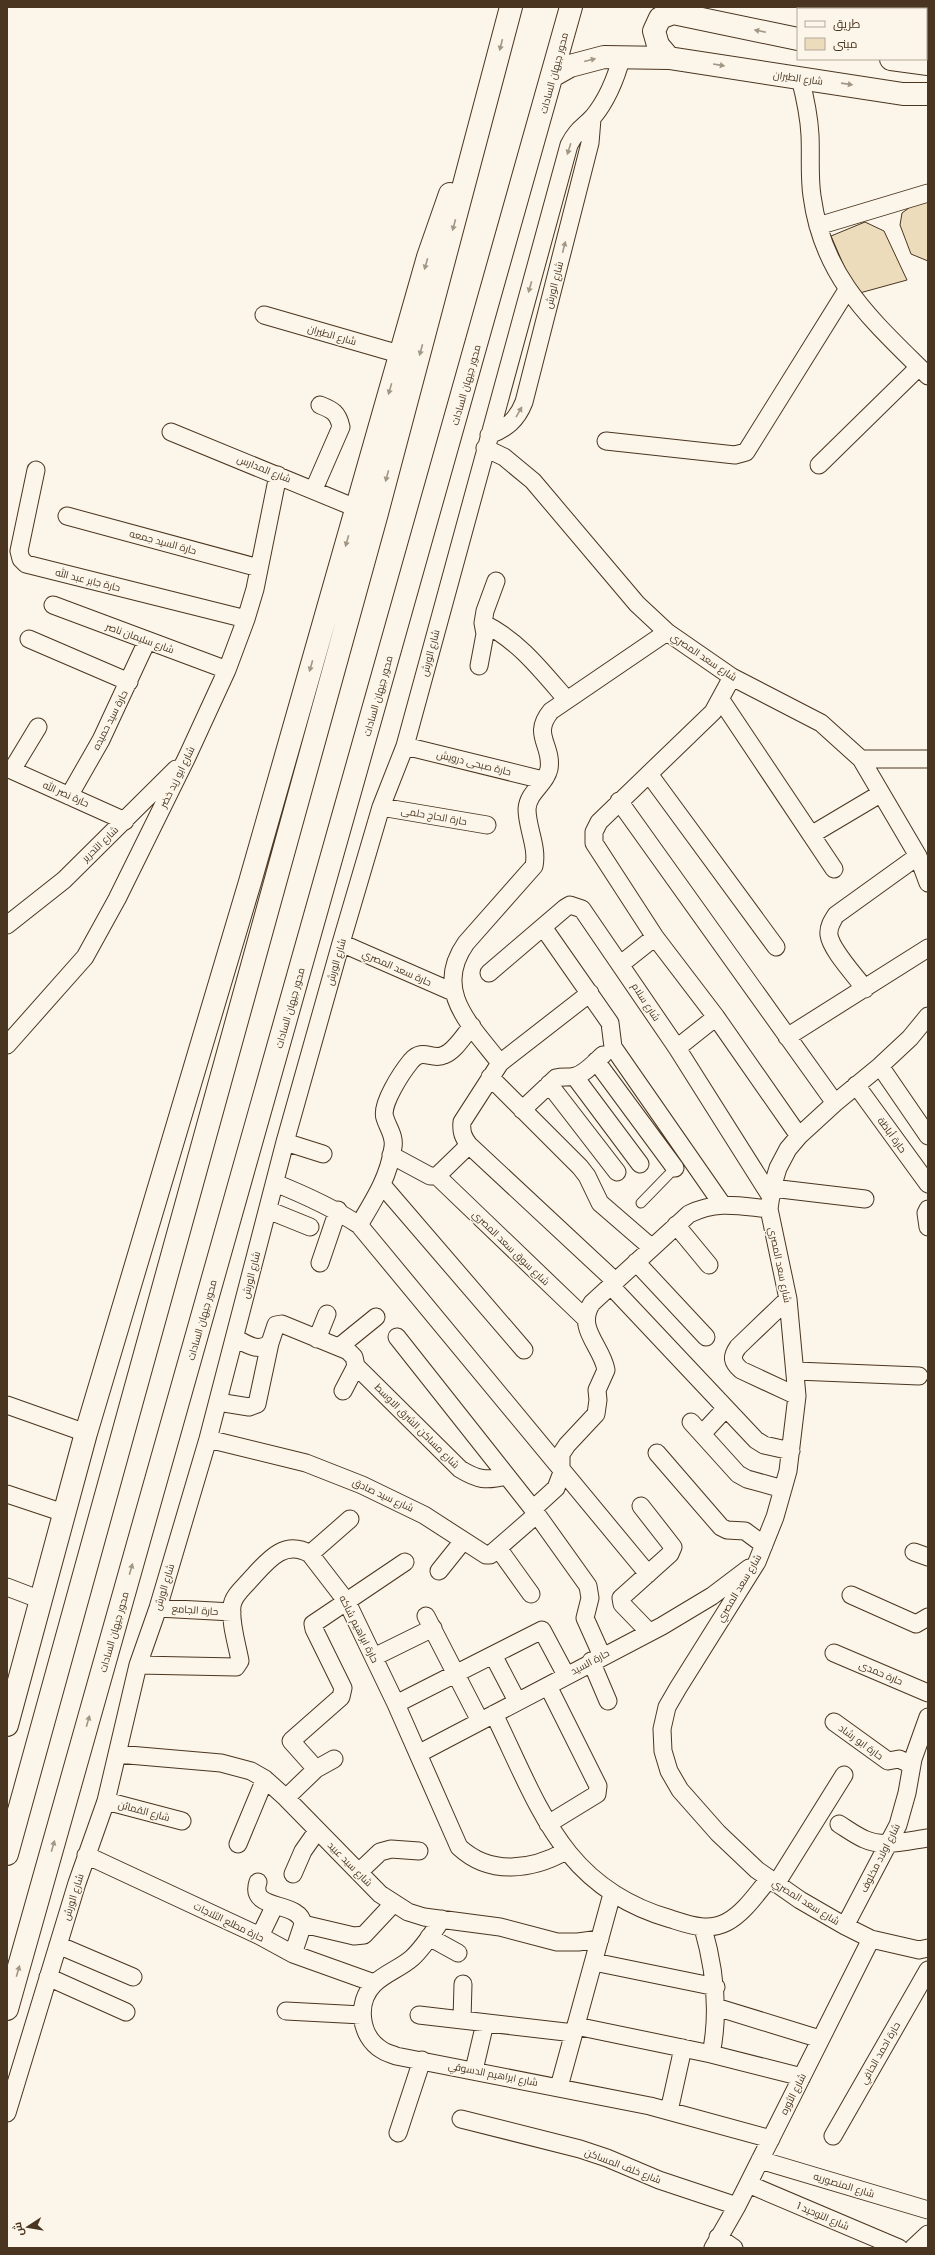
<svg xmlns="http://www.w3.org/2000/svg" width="935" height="2255" font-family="Poppins,Cairo,sans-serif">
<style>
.building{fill:#ecdcbc;stroke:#4a3520}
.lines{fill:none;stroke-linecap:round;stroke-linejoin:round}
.lane-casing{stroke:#4a3520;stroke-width:11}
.street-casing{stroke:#4a3520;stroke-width:19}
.secondary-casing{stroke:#4a3520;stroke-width:24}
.lane{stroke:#fbf6e9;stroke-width:9}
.street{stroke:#fbf6e9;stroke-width:17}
.secondary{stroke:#fbf6e9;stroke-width:22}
.oneway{fill:#a29684}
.labels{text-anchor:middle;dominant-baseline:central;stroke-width:3;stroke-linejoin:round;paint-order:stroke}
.street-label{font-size:10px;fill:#4a3520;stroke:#fbf6e9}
</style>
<rect width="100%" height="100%" fill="#fbf6e9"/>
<path class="building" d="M928,194V261L911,254L900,225L902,213Z
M865,222L884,231L907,280L856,294L831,236Z"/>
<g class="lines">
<g class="lane-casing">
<path id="lane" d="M846,7L864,9
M807,9L808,7
M926,11H928
M641,1203L677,1166"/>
</g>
<g class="street-casing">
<path id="street" d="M800,78C805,97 809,116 810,135C811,155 809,176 812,196C823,279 872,320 928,376
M818,226L928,193
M264,315L399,354
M171,432L356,508
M489,435C506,429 517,420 524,402L590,143L592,119
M606,441L735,455L746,452L847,290
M485,448L504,457L533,481L637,604L667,632L732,677L821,723L861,759L918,856L928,883
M819,465L919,367
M36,470L19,551L21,559L26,564L246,619
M314,489L341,427C338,413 333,410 320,405
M67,516L259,568
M53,605L227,670
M483,623C519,641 541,670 567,700
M29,639L129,682
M479,666L485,634L483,623L485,611L496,581
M732,677L713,712L599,822L594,832V843L655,937L716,1017L799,1136
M721,700L834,869
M405,746L543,780
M861,759H928
M7,768L125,821
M12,770L38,727
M649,774L776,947
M69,796L101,740L147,641
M619,801L835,1103
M381,807L487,825
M811,835L880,794
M7,925L64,880L176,769
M543,927L610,1023L613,1047L722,1204
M341,943L453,992
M621,964L655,937
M489,973L565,908L570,905L582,909L677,1048L771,1197
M865,989C855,975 831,950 829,935C828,927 832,921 836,915L918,856
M590,993L500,1063L462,1122C461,1132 463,1137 469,1145L615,1281
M928,1016L910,1038L880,1066L835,1103L799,1136L788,1149L778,1168L772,1188L769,1209L788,1299L797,1396L788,1471L775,1517L757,1562L678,1688L667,1707L662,1729L663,1751L669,1771L680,1790L718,1833L757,1870L800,1900L845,1926L871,1939L919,1950L928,1948
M787,1037L928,948
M7,1045L85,957L117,899L187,757L227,670L246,619L255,589L278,475
M677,1048L716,1017
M596,1061L675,1168
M500,1063C471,1025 432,991 466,943L534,866C538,847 527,828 527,809C528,792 546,784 549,769C553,745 531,735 551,711L667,632
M880,1066L928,1136
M490,1077L580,1167L587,1176L600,1203L652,1248
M575,1077L640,1164
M549,1084L617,1172
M856,1085L928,1184
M522,1110L556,1078C563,1076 569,1078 575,1076C585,1074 596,1061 603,1055
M285,1142L323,1154
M391,1155L430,1176H437L469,1145
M437,1176L586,1319
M275,1183C305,1195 332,1207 359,1225L648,1574
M383,1186L524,1350
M772,1188L865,1199
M928,1209L926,1213L928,1227
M268,1210L310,1227
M359,1225C374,1200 389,1177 393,1147C395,1136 388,1128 385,1118C380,1105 402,1072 411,1061C423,1047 432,1061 444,1055C455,1051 464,1035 472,1026
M676,1225L709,1265
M636,1262L706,1337
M320,1263L338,1210
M610,1285L756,1440L764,1445L791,1451
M788,1299L738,1347C731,1357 732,1362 741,1370L797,1396
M397,1337L533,1509L588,1586L590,1598L585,1618L602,1656
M235,1338C247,1344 258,1353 270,1343L276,1325L282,1324L348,1351L354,1357L356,1366L343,1391
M317,1339L327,1314
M339,1347L376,1317
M356,1366L460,1469C478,1480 486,1481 507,1476
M796,1371L919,1376
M218,1402L249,1407L257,1404L270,1343
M7,1405L86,1433
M691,1422L738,1474L747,1479L783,1489
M702,1434L726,1408
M208,1439L306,1463L362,1485L424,1515L486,1555H490L537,1514
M657,1453L721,1527L727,1530L745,1531L764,1545
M7,1494L64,1513
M641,1506L673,1547L670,1554L621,1598L622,1604L649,1632
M533,1509L556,1488L561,1475V1454L567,1445L596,1414L598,1400L597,1390L606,1370C602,1346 575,1328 592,1303L689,1214C718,1200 739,1206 769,1209
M498,1548L531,1594
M914,1552L928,1557
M310,1554L350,1519
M439,1571L463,1541
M7,1587L41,1600
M851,1595L916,1624L928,1617
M158,1608L232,1612
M426,1616L480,1721
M834,1653L928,1693
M493,1655L517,1701
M374,1657L433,1628
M591,1661L608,1701
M138,1665L236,1667L240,1661C237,1644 230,1623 232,1606C233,1596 243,1588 249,1581C266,1563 283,1538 310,1554L347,1602L396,1704L459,1847C490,1876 532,1870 566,1851
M396,1704L542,1630L566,1675
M494,1714C539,1806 562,1888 671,1919C690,1925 708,1932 727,1922C744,1913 757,1893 769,1879
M834,1722L888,1761L899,1759L912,1765
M117,1754L221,1763L251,1771L265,1779L286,1798L380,1894L408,1912L424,1917L500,1927L557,1942H578L600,1939
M418,1754L662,1626L712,1596L749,1568
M316,1769L291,1741L341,1697L343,1688L314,1629L313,1624L405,1562
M286,1798L316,1769L334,1759
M106,1801L182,1821
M548,1824L597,1794L598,1786L548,1686
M839,1824C847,1829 855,1835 864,1839C883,1848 907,1841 928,1838
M238,1844L265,1779
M86,1855L260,1936L293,1954L374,1983
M359,1872L380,1852L391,1849L419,1851
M293,1874L303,1851L317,1831
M258,1882C248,1912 300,1900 303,1924L293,1954
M776,1884L844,1775
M442,1919C433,1932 424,1947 412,1958C401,1968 385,1973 374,1984C356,2002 359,2036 382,2050C386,2053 392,2054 396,2056L650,2106L771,2139
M303,1924L354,1936L364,1935L393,1904
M845,1926L898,1825L907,1793L913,1759L928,1717
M703,1928C715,1970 720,2011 711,2054
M260,1936L275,1905
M429,1937L458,1953
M58,1945L133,1977
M594,1962L716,1987
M48,1977L126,2012
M716,2007L820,2039
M286,2011L362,2015
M419,2015L574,2033
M462,2020L463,1984
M576,2026L711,2054L802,2077
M474,2070L485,2023
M559,2087L612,1894
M669,2111L683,2048
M7,2113L77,1883L106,1801L138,1665L158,1608L208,1439L285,1142L341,943L381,807L405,746L569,145C577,129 583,128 593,117C608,99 616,78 622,56
M461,2119L580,2149L607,2158L659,2180L737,2206
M398,2133L422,2060
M833,2136L928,1970
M760,2160L928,2210
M748,2184L899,2248
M718,2237L734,2248
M713,2248L737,2206L871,1939
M913,2248L928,2234"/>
</g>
<g class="secondary-casing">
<path id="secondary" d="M669,58L658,45L654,31L660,18L673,13L798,39
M891,59L928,64
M554,75L570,66L604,57L669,58L903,94H928
M7,1725L86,1433L250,882L428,257L450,194
M7,1854L377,513L511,7
M7,2009L571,7"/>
</g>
<use href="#lane" class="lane"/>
<use href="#street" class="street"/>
<use href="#secondary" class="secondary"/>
</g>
<defs><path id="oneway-solid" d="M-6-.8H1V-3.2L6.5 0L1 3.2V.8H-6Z"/></defs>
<g class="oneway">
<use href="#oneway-solid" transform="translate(760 31) rotate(-168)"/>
<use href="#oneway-solid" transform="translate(501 45) rotate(104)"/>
<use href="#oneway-solid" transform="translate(590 60) rotate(-14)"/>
<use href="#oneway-solid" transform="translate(719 65) rotate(9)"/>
<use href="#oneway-solid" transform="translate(847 84) rotate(8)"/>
<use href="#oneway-solid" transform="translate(569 149) rotate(108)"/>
<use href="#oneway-solid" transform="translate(454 225) rotate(105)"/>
<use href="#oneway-solid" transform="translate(564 247) rotate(-76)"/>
<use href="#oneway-solid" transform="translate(426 264) rotate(106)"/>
<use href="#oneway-solid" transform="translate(530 287) rotate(106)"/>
<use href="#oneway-solid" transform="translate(421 350) rotate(105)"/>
<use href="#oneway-solid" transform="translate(390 389) rotate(106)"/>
<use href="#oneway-solid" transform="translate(519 412) rotate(-60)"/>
<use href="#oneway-solid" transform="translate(387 476) rotate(105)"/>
<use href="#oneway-solid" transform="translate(347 541) rotate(106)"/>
<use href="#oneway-solid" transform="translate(311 666) rotate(106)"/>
<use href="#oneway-solid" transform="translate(131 1569) rotate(-74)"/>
<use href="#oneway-solid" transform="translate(88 1721) rotate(-74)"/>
<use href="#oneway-solid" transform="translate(53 1846) rotate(-74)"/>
<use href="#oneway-solid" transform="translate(18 1971) rotate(-74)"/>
</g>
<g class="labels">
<g class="street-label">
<text transform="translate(554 73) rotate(-75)">محور جيهان السادات</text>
<text transform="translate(798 78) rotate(8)">شارع الطيران</text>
<text transform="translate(554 285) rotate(-76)">شارع الورش</text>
<text transform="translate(332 335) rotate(16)">شارع الطيران</text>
<text transform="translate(466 385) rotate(-74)">محور جيهان السادات</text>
<text transform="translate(264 469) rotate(22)">شارع المدارس</text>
<text transform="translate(163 542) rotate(15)">حارة السيد جمعه</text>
<text transform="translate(88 580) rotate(14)">حارة جابر عبد الله</text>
<text transform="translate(140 638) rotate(20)">شارع سليمان ناصر</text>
<text transform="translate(430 653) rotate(-75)">شارع الورش</text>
<text transform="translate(704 657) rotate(34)">شارع سعد المصري</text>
<text transform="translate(378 696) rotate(-74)">محور جيهان السادات</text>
<text transform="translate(110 720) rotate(-63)">حارة سيد حميده</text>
<text transform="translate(474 763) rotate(14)">حارة صبحى درويش</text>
<text transform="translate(177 777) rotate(-64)">شارع ابو زيد خضر</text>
<text transform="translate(66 794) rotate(24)">حارة نصر الله</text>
<text transform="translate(434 816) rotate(10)">حارة الحاج حلمى</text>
<text transform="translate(100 844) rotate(-44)">شارع التحرير</text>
<text transform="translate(336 962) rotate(-74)">شارع الورش</text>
<text transform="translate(397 968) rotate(24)">حارة سعد المصري</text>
<text transform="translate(646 1002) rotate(57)">شارع سلام</text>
<text transform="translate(290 1008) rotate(-74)">محور جيهان السادات</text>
<text transform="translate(892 1135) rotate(54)">حارة أباظة</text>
<text transform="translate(511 1248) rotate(44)">شارع سوق سعد المصري</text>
<text transform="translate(780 1265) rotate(78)">شارع سعد المصري</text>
<text transform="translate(251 1275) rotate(-76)">شارع الورش</text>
<text transform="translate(202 1320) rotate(-74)">محور جيهان السادات</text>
<text transform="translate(417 1426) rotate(45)">شارع مساكن الشرق الاوسط</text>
<text transform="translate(383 1495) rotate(25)">شارع سيد صادق</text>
<text transform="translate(164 1587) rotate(-73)">شارع الورش</text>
<text transform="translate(739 1588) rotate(-59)">شارع سعد المصري</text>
<text transform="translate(195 1610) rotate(4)">حارة الجامع</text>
<text transform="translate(359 1629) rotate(63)">حارة ابراهيم شاكه</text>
<text transform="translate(114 1632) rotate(-74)">محور جيهان السادات</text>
<text transform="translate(590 1662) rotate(-28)">حارة السيد</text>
<text transform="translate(881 1673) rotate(23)">حارة حمدى</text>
<text transform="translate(861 1742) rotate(36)">حارة ابو رشاد</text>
<text transform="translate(144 1811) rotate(15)">شارع القمائن</text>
<text transform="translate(880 1858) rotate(-63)">شارع اولاد مخلوف</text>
<text transform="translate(350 1864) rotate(45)">شارع سيد عبيد</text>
<text transform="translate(73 1897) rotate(-72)">شارع الورش</text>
<text transform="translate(806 1902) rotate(32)">شارع سعد المصري</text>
<text transform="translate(229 1922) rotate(26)">حارة مطلع الثلاجات</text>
<text transform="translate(880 2053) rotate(-60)">حارة احمد الحافي</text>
<text transform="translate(493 2074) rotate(11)">شارع ابراهيم الدسوقي</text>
<text transform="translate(793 2094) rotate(-63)">شارع الثوره</text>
<text transform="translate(623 2166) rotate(21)">شارع خلف المساكن</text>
<text transform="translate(844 2185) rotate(17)">شارع المنصوريه</text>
<text transform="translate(823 2216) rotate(23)">شارع التوحيد 1</text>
</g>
</g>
<rect width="935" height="2255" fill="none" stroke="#4a3520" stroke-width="16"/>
<rect x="797" y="8" width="130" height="52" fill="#fbf6e9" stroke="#b4a999"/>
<rect x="805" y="21" width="20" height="6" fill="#fbf6e9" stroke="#b4a999"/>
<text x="833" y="28" font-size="12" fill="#4a3520">طريق</text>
<rect x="805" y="38" width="20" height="12" fill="#ecdcbc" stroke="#b4a999"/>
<text x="833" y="48" font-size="12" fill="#4a3520">مبنى</text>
<g transform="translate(28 2227) rotate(258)" stroke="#fbf6e9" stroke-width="3" paint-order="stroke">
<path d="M0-3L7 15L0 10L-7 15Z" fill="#4a3520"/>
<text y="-6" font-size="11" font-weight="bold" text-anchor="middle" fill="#4a3520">ش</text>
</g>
</svg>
